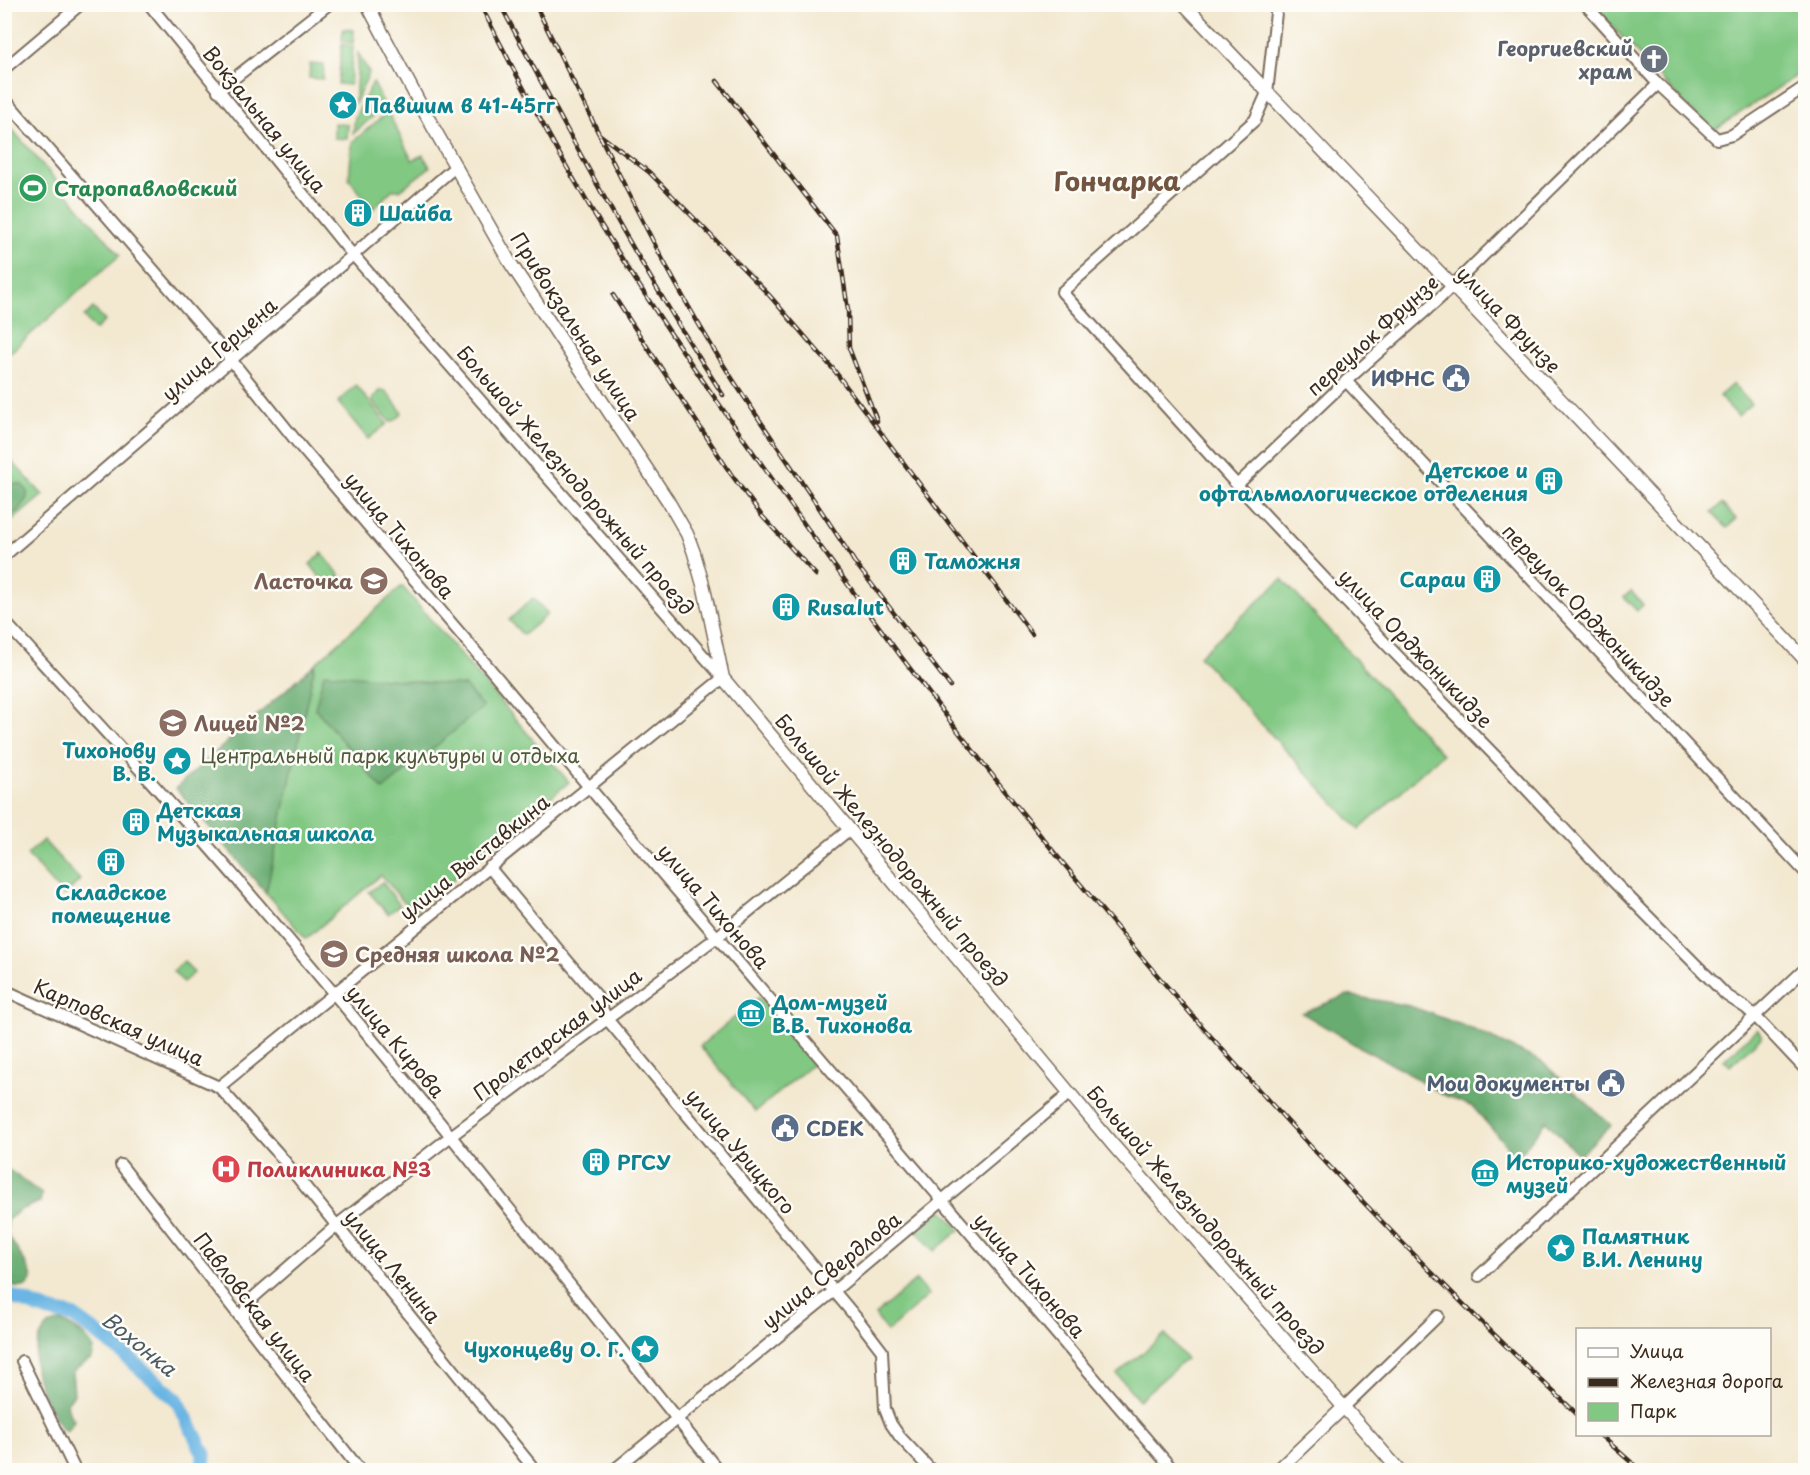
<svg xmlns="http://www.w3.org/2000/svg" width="1810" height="1475" font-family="'Playpen Sans',sans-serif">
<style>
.green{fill:#81c883;stroke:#5e7950;stroke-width:1.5}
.forest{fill:#68ac71;stroke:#526b48;stroke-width:1.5}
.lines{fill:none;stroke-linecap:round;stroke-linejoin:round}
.river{stroke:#6bb5e3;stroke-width:15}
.minor-casing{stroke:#7b6c5c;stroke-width:14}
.major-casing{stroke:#7b6c5c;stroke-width:15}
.minor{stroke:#fff;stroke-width:10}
.major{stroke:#fff;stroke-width:12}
.rail-casing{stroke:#3b2a1e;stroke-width:4.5}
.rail{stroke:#fdfcf7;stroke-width:2;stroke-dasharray:7;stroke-linecap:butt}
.labels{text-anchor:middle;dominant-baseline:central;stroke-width:5;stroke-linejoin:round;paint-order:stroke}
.worship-label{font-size:20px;font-weight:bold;fill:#5b616d;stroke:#fdfcf7;text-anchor:end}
.culture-label{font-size:20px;font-weight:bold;fill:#0d838f;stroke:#fdfcf7;text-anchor:start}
.street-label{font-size:20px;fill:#3b2a1e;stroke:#fdfcf7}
.leisure-label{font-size:20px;font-weight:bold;fill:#27864d;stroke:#fdfcf7;text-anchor:start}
.service-label{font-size:20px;font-weight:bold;fill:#4e5e75;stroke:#fdfcf7;text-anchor:end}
.education-label{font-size:20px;font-weight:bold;fill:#785e54;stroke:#fdfcf7;text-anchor:start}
.park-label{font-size:20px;fill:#50593c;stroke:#fdfcf7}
.health-label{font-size:20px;font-weight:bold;fill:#be3a42;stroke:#fdfcf7;text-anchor:start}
.water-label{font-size:21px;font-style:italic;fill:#4c5b63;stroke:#fdfcf7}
.district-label{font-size:26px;font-weight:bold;fill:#725541;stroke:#fdfcf7}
</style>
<rect width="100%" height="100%" fill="#fdfcf7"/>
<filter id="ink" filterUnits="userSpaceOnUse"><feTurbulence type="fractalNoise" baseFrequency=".0167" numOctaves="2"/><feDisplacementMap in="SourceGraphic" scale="12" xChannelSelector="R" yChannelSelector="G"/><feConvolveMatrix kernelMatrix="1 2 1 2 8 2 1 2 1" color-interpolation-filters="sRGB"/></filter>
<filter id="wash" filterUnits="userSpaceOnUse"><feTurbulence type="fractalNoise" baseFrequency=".008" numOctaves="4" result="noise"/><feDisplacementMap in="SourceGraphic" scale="24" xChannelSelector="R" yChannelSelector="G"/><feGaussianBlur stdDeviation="1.35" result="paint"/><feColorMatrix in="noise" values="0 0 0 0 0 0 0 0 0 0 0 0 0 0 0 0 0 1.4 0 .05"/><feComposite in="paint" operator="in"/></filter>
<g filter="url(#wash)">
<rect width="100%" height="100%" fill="#f3e8d0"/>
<path class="green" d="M1592,5H1805V70L1711,132Z
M343,29L354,30L353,43L342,41Z
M342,44L353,46L350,85L338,84Z
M358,53L369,73L355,104Z
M310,64L324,65L323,79L309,78Z
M373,82L385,106L353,134L355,117Z
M388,112L412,160L423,155L430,167L400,190H392L373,209L349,179L352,142Z
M5,121L120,255L5,357Z
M334,123L348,125L347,139L334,138Z
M93,308L105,321L95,330L84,317Z
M1733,384L1751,404L1738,416L1719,396Z
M356,385L387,424L368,439L338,402Z
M383,390L387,392L402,412L400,416L392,422H390L372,401L373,398L380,391Z
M4,453L43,495L5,527H4Z
M1722,504L1736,519L1727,528L1712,513Z
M322,553L342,578L329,589L310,564Z
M1282,579L1442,754L1359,830L1199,656Z
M402,586L569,782L413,913L381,875L306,939L176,788Z
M1631,591L1643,605L1637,611L1624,597Z
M533,598L548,614L523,635L509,620Z
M43,840L80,880L64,896L27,855Z
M382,882L400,905L388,914L369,892Z
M184,961L194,973L183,982L173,971Z
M759,997L814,1063L755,1112L700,1046Z
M1757,1029L1762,1036L1730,1066L1724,1060Z
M942,1209L960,1230L934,1251L917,1231Z
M916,1280L929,1295L887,1332L875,1315Z
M1165,1334L1186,1359L1139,1400L1117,1374Z"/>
<path class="forest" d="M13,484H21L27,490V498L17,512L5,515V487Z
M315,664L266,893L176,788Z
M324,673L465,686L483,707L383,790L315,708Z
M1347,995L1410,1006L1470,1028L1542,1062L1611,1125L1579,1156L1546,1121L1517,1158L1473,1107L1439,1093L1402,1069L1359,1047L1302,1013Z
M5,1167L42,1194L40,1202L20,1210L8,1220L7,1234L25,1262L32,1277L28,1286C20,1288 11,1288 5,1282Z
M62,1322C77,1329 86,1335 94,1349L92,1358L72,1372L74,1394L67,1403L69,1413L74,1420L71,1426L66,1431L60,1427C45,1396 26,1375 39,1340C44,1327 49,1323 62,1322Z"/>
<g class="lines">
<path class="river" d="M4,1292L7,1295L49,1311L73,1316L116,1347L177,1400L204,1454L203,1470"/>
</g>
</g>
<g filter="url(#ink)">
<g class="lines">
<g class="minor-casing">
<path id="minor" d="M149,4L347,248L723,678L219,1087
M1277,4L1267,93L1255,120L1062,292L1237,485L1386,644L1503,764L1609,877L1726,995L1746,1008L1755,1016L1806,1070
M1585,4L1658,84L1717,139L1732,135L1806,86
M4,69L81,4
M218,91L329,4
M4,98L224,351L301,447L465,639L620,824L1173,1470
M1346,381L1806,873
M1237,485L1346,381L1439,299L1658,84
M4,556L455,167
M4,621C92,717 181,813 265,912C421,1094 568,1284 718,1470
M489,867L596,995L607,1019L859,1321L882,1351L885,1409L891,1424L900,1437L931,1470
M4,990L219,1087L277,1152L535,1470
M121,1165L360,1470
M1479,1276L1806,968
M244,1323C243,1311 247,1305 255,1296L337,1225L451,1136L717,937L850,829
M22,1361L75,1470
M1344,1407L1438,1316
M614,1470L834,1291L1069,1094"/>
</g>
<g class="major-casing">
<path id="major" d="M367,4L420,104L509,261L668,501L687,534L694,553L704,588L723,678L1113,1145L1399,1470
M1184,4C1391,223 1601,439 1806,661
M1278,1470L1344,1407"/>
</g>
<use href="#minor" class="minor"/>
<use href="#major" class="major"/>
<g class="rail-casing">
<path id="rail" d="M480,4C521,85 563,165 611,241C674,343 745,441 815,539C1040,854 1295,1149 1578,1415
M500,4C570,137 641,269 723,395
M535,4L599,134L649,172L769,295L834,370L1032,634
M717,81L837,236L848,310L849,348L877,421
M600,136C640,217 680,297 728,372C770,438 816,500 857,566
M613,295L731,474L762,516L816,575
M853,560L950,686
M1599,1434L1640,1470"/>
</g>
<use href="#rail" class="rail"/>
</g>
</g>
<defs>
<g id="church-disc" transform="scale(1.5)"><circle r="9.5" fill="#6b7280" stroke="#fdfcf7"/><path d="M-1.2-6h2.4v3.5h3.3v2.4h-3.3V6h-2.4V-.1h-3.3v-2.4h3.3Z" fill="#fff"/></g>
<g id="sight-disc" transform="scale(1.5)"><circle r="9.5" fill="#0f9aa8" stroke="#fdfcf7"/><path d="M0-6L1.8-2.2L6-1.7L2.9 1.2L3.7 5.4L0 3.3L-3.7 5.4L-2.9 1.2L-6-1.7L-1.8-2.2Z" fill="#fff"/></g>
<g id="stadium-disc" transform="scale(1.5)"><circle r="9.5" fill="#2e9e5b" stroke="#fdfcf7"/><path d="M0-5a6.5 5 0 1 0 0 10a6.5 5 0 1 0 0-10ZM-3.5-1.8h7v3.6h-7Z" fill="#fff"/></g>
<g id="building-disc" transform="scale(1.5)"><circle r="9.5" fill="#0f9aa8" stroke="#fdfcf7"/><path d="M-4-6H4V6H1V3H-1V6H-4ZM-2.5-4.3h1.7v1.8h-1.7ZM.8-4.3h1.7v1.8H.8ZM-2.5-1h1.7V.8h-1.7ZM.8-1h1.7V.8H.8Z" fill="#fff"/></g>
<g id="civic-disc" transform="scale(1.5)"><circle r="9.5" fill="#5c6f8a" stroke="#fdfcf7"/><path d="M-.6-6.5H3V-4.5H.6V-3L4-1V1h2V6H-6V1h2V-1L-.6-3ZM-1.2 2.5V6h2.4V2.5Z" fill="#fff"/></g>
<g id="school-disc" transform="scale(1.5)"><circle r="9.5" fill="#8d6e63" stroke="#fdfcf7"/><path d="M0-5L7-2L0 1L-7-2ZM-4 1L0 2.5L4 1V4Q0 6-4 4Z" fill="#fff"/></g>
<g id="museum-disc" transform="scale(1.5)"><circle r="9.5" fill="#0f9aa8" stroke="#fdfcf7"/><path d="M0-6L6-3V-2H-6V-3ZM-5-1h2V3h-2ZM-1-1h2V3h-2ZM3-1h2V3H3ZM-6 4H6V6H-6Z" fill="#fff"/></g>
<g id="hospital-disc" transform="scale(1.5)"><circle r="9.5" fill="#e0444e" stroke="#fdfcf7"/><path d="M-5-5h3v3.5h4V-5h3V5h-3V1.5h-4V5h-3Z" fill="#fff"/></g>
</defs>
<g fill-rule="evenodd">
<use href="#church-disc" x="1654" y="59"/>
<use href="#sight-disc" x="343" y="105"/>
<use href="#stadium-disc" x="33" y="188"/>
<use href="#building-disc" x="358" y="213"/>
<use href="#civic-disc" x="1456" y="378"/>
<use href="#building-disc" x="1549" y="481"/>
<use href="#building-disc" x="903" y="561"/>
<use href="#building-disc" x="1487" y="579"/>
<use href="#school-disc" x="374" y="581"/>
<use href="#building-disc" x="786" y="607"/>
<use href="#school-disc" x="173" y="723"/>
<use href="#sight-disc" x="177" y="761"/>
<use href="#building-disc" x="136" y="822"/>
<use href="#building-disc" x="111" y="862"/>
<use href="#school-disc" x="334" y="954"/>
<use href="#museum-disc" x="751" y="1013"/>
<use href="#civic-disc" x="1611" y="1083"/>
<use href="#civic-disc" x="785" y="1128"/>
<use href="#building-disc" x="596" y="1162"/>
<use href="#hospital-disc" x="226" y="1169"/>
<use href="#museum-disc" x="1485" y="1173"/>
<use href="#sight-disc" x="1561" y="1248"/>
<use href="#sight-disc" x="645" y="1349"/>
</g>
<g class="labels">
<g class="worship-label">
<text x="1633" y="48">Георгиевский<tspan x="1633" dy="23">храм</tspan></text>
</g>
<g class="culture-label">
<text x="364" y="105">Павшим в 41-45гг</text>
<text x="379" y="213">Шайба</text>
<text x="1528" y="470" text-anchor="end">Детское и<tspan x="1528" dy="23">офтальмологическое отделения</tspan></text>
<text x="924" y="561">Таможня</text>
<text x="1466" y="579" text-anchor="end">Сараи</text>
<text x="807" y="607">Rusalut</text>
<text x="156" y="750" text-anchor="end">Тихонову<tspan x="156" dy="23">В. В.</tspan></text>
<text x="157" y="810">Детская<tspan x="157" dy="23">Музыкальная школа</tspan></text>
<text x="111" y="892" text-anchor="middle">Складское<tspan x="111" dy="23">помещение</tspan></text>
<text x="772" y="1002">Дом-музей<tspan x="772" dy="23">В.В. Тихонова</tspan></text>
<text x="617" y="1162">РГСУ</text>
<text x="1506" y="1162">Историко-художественный<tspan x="1506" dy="23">музей</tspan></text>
<text x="1582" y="1236">Памятник<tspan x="1582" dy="23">В.И. Ленину</tspan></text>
<text x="624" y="1349" text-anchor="end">Чухонцеву О. Г.</text>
</g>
<g class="street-label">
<text transform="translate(265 119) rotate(51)">Вокзальная улица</text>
<text transform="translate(1509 319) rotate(46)">улица Фрунзе</text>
<text transform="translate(576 326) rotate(57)">Привокзальная улица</text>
<text transform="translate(1372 335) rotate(-42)">переулок Фрунзе</text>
<text transform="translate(219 349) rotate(-41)">улица Герцена</text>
<text transform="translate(576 480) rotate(49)">Большой Железнодорожный проезд</text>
<text transform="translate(400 535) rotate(50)">улица Тихонова</text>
<text transform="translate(1589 615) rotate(47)">переулок Орджоникидзе</text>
<text transform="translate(1416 648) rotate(46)">улица Орджоникидзе</text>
<text transform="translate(892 850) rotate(50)">Большой Железнодорожный проезд</text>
<text transform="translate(474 857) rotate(-39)">улица Выставкина</text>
<text transform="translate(714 906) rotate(49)">улица Тихонова</text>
<text transform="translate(119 1022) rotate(24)">Карповская улица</text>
<text transform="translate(557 1034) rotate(-37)">Пролетарская улица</text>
<text transform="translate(396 1041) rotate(50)">улица Кирова</text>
<text transform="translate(741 1151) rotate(50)">улица Урицкого</text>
<text transform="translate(1206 1220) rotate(49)">Большой Железнодорожный проезд</text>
<text transform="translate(393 1266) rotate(51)">улица Ленина</text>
<text transform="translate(831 1270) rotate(-39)">улица Свердлова</text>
<text transform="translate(1030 1275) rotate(49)">улица Тихонова</text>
<text transform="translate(255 1307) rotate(52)">Павловская улица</text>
</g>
<g class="leisure-label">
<text x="54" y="188">Старопавловский</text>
</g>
<g class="service-label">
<text x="1435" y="378">ИФНС</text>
<text x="1590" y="1083">Мои документы</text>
<text x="806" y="1128" text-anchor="start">CDEK</text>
</g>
<g class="education-label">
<text x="353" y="581" text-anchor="end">Ласточка</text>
<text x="194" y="723">Лицей №2</text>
<text x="355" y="954">Средняя школа №2</text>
</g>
<g class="park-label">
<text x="390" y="755">Центральный парк культуры и отдыха</text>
</g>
<g class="health-label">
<text x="247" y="1169">Поликлиника №3</text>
</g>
<g class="water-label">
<text transform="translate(140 1343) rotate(39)">Вохонка</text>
</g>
<g class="district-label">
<text x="1117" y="180">Гончарка</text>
</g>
</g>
<rect width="1810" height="1475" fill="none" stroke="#fdfcf7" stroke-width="24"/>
<rect x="1576" y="1328" width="195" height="108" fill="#fdfcf7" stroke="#afa8a0" stroke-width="1.5"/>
<rect x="1588" y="1348" width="30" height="9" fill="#ffffff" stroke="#afa8a0" stroke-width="1.5"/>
<text x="1630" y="1358" font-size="18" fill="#3b2a1e">Улица</text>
<rect x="1588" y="1378" width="30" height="9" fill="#3b2a1e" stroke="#afa8a0" stroke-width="1.5"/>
<text x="1630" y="1388" font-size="18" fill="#3b2a1e">Железная дорога</text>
<rect x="1588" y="1403" width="30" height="18" fill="#81c883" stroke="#afa8a0" stroke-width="1.5"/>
<text x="1630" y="1418" font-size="18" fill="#3b2a1e">Парк</text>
</svg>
